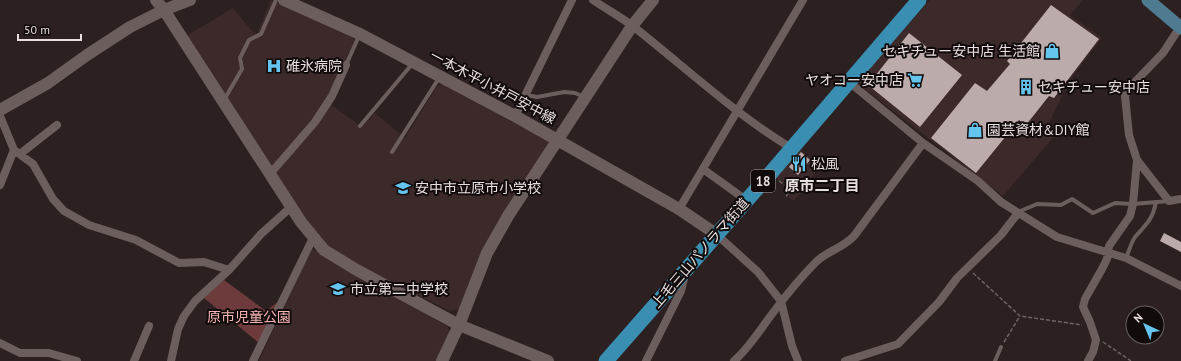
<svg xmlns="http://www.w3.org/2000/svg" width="1181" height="361" font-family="'PT Sans','Noto Sans JP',sans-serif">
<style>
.built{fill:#3c2929}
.green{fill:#6e3b3c}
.building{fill:#bcabab}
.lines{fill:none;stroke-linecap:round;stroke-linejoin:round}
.path{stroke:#6f6464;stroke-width:1.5;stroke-dasharray:4 2;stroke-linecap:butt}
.lane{stroke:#6d5e5e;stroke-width:4}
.street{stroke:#6d5e5e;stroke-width:8}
.secondary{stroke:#6d5e5e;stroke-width:12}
.primary{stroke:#4e7b90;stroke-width:13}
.highway{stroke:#398eb1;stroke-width:15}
.labels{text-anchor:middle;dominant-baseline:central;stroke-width:4;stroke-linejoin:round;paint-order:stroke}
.shield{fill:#110b0b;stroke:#a89f9f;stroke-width:1}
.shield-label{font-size:13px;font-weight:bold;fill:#e8dfdf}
.poi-label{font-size:14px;fill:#e8dfdf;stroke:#110b0b;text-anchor:start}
.street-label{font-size:14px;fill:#e8dfdf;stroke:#110b0b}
.park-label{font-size:14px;fill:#f8b5b5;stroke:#110b0b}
.neighbourhood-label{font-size:15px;font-weight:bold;fill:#e8dfdf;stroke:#110b0b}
</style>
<rect width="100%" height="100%" fill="#2c2020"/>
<path class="built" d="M271,0L357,37L322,108L271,168L186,36L233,8L253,32L257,34Z
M930,0H1083L1070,15L1102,38L1069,81L1049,123L1059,131L1003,196L857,83Z
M444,83L551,142L460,309L450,311L357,265L326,247L318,238L275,173L330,104L362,127L375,113L405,138L437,86Z
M800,149L820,167L794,201L788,197L792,189L775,178Z
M311,249L317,250L448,327L450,334L437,361H259Z"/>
<path class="green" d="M224,280L266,311L279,301L259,343L204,298Z"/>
<path class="building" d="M1051,5L1099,39L1054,98L1049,96L1026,125L1019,120L976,173L931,138L975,83L987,91L1010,64L1007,61Z
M909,33L962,75L920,127L868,85Z
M801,152L810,160L798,175L789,167Z
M1164,233L1181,242V252L1160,241Z"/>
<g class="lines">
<path class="path" d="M779,181L790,189L786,197
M973,273L1020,316L1082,325
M1004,342L1020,316
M1103,342L1131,361"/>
<path class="lane" d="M346,65L359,36
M526,95L537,97L564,92L575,93L584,97
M224,100L242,69L240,58L249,40L261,34L276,0
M360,126L413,63
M392,152L439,78
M1018,212L1037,204L1061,205L1072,199L1093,213L1115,203L1133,204L1169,201
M1126,258C1129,251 1131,243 1135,237C1147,223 1152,221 1156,202
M995,361L1001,347"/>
<path class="street" d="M593,0C606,9 621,17 634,27C686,68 735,114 791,148
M849,82L923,143L978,181L1001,202L1057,237L1126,258L1181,286
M0,116L14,150L33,164L53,199L64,211L89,225L136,240L179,263L204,262L229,270
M515,116L572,0
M20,154L57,125
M1137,160L1169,201L1181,199
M703,169L746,200
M270,174L315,122L332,96L346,65
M0,185L14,150
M679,209L803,0
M716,234L758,272L781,301L792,346L798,361
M0,343L20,353H49L77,361
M134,361L149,326
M171,361L178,329L184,316L195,301L229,270L261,234L291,207
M253,361L313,238
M646,361L681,291L684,279L680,276
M734,361C748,349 758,333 769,318C783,299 799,279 816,262C827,251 843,248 854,236L923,143
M845,361L898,344L939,302L957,278L1001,235L1018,213
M1088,361L1093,352L1096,340L1090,322L1083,307L1085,299L1102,269L1107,259L1109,246L1130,216L1133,204L1137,160L1129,135L1125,96L1129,88L1163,53L1180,27"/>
<path class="secondary" d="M156,0L164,10L301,222L324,250L355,269L459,325L548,361
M284,0L360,34L515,116L679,209L716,234
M0,110L48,83L87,55L130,27L164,10L190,0
M442,361L459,325L487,253L508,216L632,26L653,0"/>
<path class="primary" d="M1148,0L1181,28"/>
<path class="highway" d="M606,361L769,175L919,0"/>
</g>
<defs>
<g id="shop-bare" transform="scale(1.2)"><path d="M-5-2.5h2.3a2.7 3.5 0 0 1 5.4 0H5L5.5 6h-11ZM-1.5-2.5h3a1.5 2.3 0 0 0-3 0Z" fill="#65c5ee" stroke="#110b0b" stroke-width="2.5" paint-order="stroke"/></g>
<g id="hospital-bare" transform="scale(1.2)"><path d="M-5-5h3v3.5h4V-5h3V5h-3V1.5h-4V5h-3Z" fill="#65c5ee" stroke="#110b0b" stroke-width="2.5" paint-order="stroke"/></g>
<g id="supermarket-bare" transform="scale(1.2)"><path d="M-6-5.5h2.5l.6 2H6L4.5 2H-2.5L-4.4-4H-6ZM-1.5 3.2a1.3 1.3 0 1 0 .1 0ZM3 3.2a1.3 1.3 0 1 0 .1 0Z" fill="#65c5ee" stroke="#110b0b" stroke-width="2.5" paint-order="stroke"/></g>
<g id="building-bare" transform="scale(1.2)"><path d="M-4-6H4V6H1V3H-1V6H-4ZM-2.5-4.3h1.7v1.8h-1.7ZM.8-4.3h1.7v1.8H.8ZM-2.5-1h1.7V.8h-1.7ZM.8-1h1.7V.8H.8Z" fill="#65c5ee" stroke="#110b0b" stroke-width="2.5" paint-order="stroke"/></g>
<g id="restaurant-bare" transform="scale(1.2)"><path d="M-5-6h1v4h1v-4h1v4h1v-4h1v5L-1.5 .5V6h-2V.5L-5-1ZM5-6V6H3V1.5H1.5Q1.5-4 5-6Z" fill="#65c5ee" stroke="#110b0b" stroke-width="2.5" paint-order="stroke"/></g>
<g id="school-bare" transform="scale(1.2)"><path d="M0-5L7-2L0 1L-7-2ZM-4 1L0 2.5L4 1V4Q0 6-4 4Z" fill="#65c5ee" stroke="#110b0b" stroke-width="2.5" paint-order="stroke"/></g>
</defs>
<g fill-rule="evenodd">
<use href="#shop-bare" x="1052" y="51"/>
<use href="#hospital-bare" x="274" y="66"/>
<use href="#supermarket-bare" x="915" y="80"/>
<use href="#building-bare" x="1026" y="87"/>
<use href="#shop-bare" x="975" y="130"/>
<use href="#restaurant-bare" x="799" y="164"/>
<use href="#school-bare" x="403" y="188"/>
<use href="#school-bare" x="338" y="289"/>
</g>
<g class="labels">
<rect class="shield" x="751" y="170" width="24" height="22" rx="3"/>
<g class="shield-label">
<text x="763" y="181">18</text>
</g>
<g class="poi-label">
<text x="1040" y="51" text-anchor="end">セキチュー安中店 生活館</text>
<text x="286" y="66">碓氷病院</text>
<text x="903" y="80" text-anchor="end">ヤオコー安中店</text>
<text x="1038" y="87">セキチュー安中店</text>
<text x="987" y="130">園芸資材&amp;DIY館</text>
<text x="811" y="164">松風</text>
<text x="415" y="188">安中市立原市小学校</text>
<text x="350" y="289">市立第二中学校</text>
</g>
<g class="street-label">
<text transform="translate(493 87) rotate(28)">一本木平小井戸安中線</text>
<text transform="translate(700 253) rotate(-49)">上毛三山パノラマ街道</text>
</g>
<g class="park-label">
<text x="249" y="317">原市児童公園</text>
</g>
<g class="neighbourhood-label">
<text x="822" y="185">原市二丁目</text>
</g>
</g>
<g transform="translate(1145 325) rotate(316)"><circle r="19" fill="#110b0b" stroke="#676060"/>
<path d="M0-3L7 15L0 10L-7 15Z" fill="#65c5ee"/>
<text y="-6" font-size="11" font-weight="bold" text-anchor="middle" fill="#e8dfdf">N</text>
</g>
<path d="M18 34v6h63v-6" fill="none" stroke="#e8dfdf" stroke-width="2"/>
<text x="24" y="34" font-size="12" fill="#e8dfdf" stroke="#110b0b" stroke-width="3" paint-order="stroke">50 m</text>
</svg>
